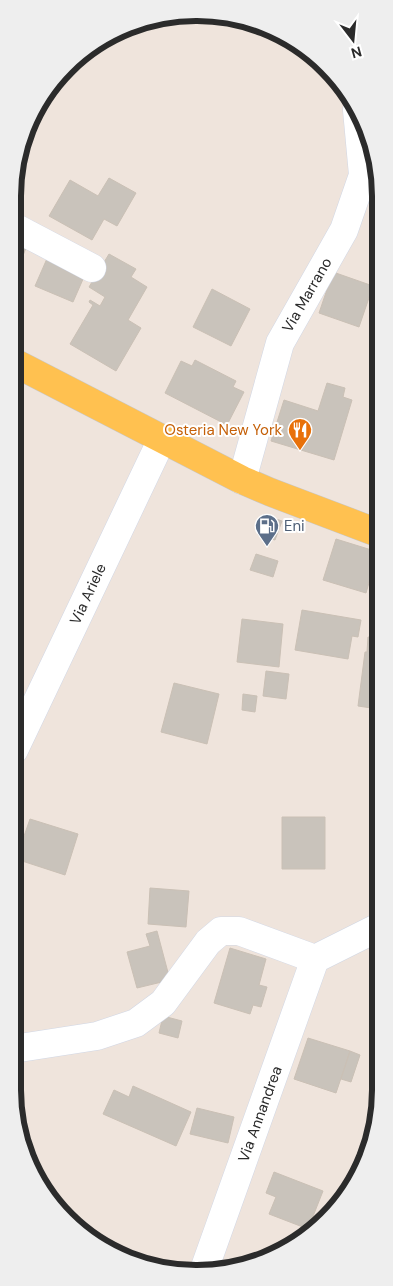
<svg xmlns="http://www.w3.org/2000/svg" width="393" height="1286" font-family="'DM Sans',sans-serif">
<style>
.building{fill:#c9c3bb;stroke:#cac0b5}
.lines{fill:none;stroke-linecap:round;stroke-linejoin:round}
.minor-casing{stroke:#d1d7e5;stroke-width:29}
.major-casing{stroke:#c8c8c8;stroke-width:29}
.minor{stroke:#fff;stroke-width:28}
.major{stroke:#ffc150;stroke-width:28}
.labels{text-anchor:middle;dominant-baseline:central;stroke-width:4;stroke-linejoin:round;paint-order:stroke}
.street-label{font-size:15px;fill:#2b2b2b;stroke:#fff}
.food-label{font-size:15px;fill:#c56008;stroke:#fff;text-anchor:end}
.service-label{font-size:15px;fill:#4e5e75;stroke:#fff;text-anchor:start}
.rim{fill:none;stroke:#2b2b2b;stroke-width:6}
</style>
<rect width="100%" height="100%" fill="#efe4dc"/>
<path class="building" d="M109,178L136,193L117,226L104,219L92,240L49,216L70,180L98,196Z
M16,238L28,243L16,273Z
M49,254L87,270L73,302L35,286Z
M109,254L136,269L131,277L147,287L128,320L141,328L116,371L70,344L93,305L89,302L90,300L100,306L105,297L89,287Z
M333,272L373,286L359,327L319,313Z
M212,289L250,309L231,346L193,327Z
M195,360L236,381L233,387L244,392L227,425L165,393L181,361L192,366Z
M327,383L345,388L343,397L352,400L334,460L271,441L284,400L318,411Z
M378,388V434L371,433Z
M264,515L282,521L275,540L258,535Z
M336,539L378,552L366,593L323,580Z
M256,554L278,561L273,577L250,570Z
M378,566V615H375Z
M302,610L361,620L358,637L352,636L348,659L295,650Z
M242,619L283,624L279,667L237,662Z
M368,637L378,638V709L358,706L365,652H367Z
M266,671L289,674L286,699L263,696Z
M174,683L219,694L207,744L161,732Z
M243,694L257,696L255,712L242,710Z
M282,817H325V869H282Z
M30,819L78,834L65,875L16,859Z
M150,888L189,891L186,927L148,924Z
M157,931L170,980L137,988L127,952L150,946L146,934Z
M230,948L266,959L259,985L267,987L261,1007L253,1005L250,1014L214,1003Z
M163,1016L182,1021L178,1038L159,1033Z
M308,1038L350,1051L336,1093L294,1079Z
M350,1051L360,1055L351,1082L341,1079Z
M133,1086L191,1112L176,1146L103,1114L114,1090L129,1097Z
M197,1108L234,1117L228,1143L190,1134Z
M274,1172L323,1191L308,1229L269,1214L276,1197L266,1193Z"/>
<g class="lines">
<g class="minor-casing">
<path id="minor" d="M16,228L92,268
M242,480L280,343L344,230L363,175L357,110
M14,750L162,439
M13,1049L97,1036L136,1023L163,1003L208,942L221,931H239L315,959L377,928
M204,1270L315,959"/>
</g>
<g class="major-casing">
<path id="major" d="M15,363L242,480L270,492L378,533"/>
</g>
<use href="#minor" class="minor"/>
<use href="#major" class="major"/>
</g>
<defs>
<g id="restaurant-pin" transform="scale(1.25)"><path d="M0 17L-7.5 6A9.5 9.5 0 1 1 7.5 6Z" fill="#e8710a" stroke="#fff"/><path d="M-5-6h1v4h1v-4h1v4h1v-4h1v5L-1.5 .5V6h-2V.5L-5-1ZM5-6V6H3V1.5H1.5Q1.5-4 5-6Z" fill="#fff"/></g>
<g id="fuel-pin" transform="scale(1.25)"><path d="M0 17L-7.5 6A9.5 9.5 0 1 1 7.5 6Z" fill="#5c6f8a" stroke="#fff"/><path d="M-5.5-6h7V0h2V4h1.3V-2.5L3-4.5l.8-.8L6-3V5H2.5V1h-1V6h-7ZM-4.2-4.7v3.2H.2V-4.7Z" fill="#fff"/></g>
</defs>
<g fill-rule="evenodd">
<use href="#restaurant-pin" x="300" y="430"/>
<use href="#fuel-pin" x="267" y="526"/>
</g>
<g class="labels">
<g class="street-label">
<text transform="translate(307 295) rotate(-60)">Via Marrano</text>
<text transform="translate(88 594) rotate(-65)">Via Ariele</text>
<text transform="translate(260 1114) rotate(-70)">Via Annandrea</text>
</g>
<g class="food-label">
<text x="282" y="430">Osteria New York</text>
</g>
<g class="service-label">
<text x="284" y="526">Eni</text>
</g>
</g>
<path d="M0 0H393V1286H0ZM196 21H197A175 175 0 0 1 372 196V1090A175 175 0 0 1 197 1265H196A175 175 0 0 1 21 1090V196A175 175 0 0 1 196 21Z" fill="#eee" fill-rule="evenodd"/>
<path class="rim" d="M196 21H197A175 175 0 0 1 372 196V1090A175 175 0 0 1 197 1265H196A175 175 0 0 1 21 1090V196A175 175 0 0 1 196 21Z"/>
<g transform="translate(353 40) rotate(164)" stroke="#ffffff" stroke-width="4" paint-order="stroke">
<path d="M0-4L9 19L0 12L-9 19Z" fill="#2b2b2b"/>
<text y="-8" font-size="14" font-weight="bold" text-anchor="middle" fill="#2b2b2b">N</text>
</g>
</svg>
